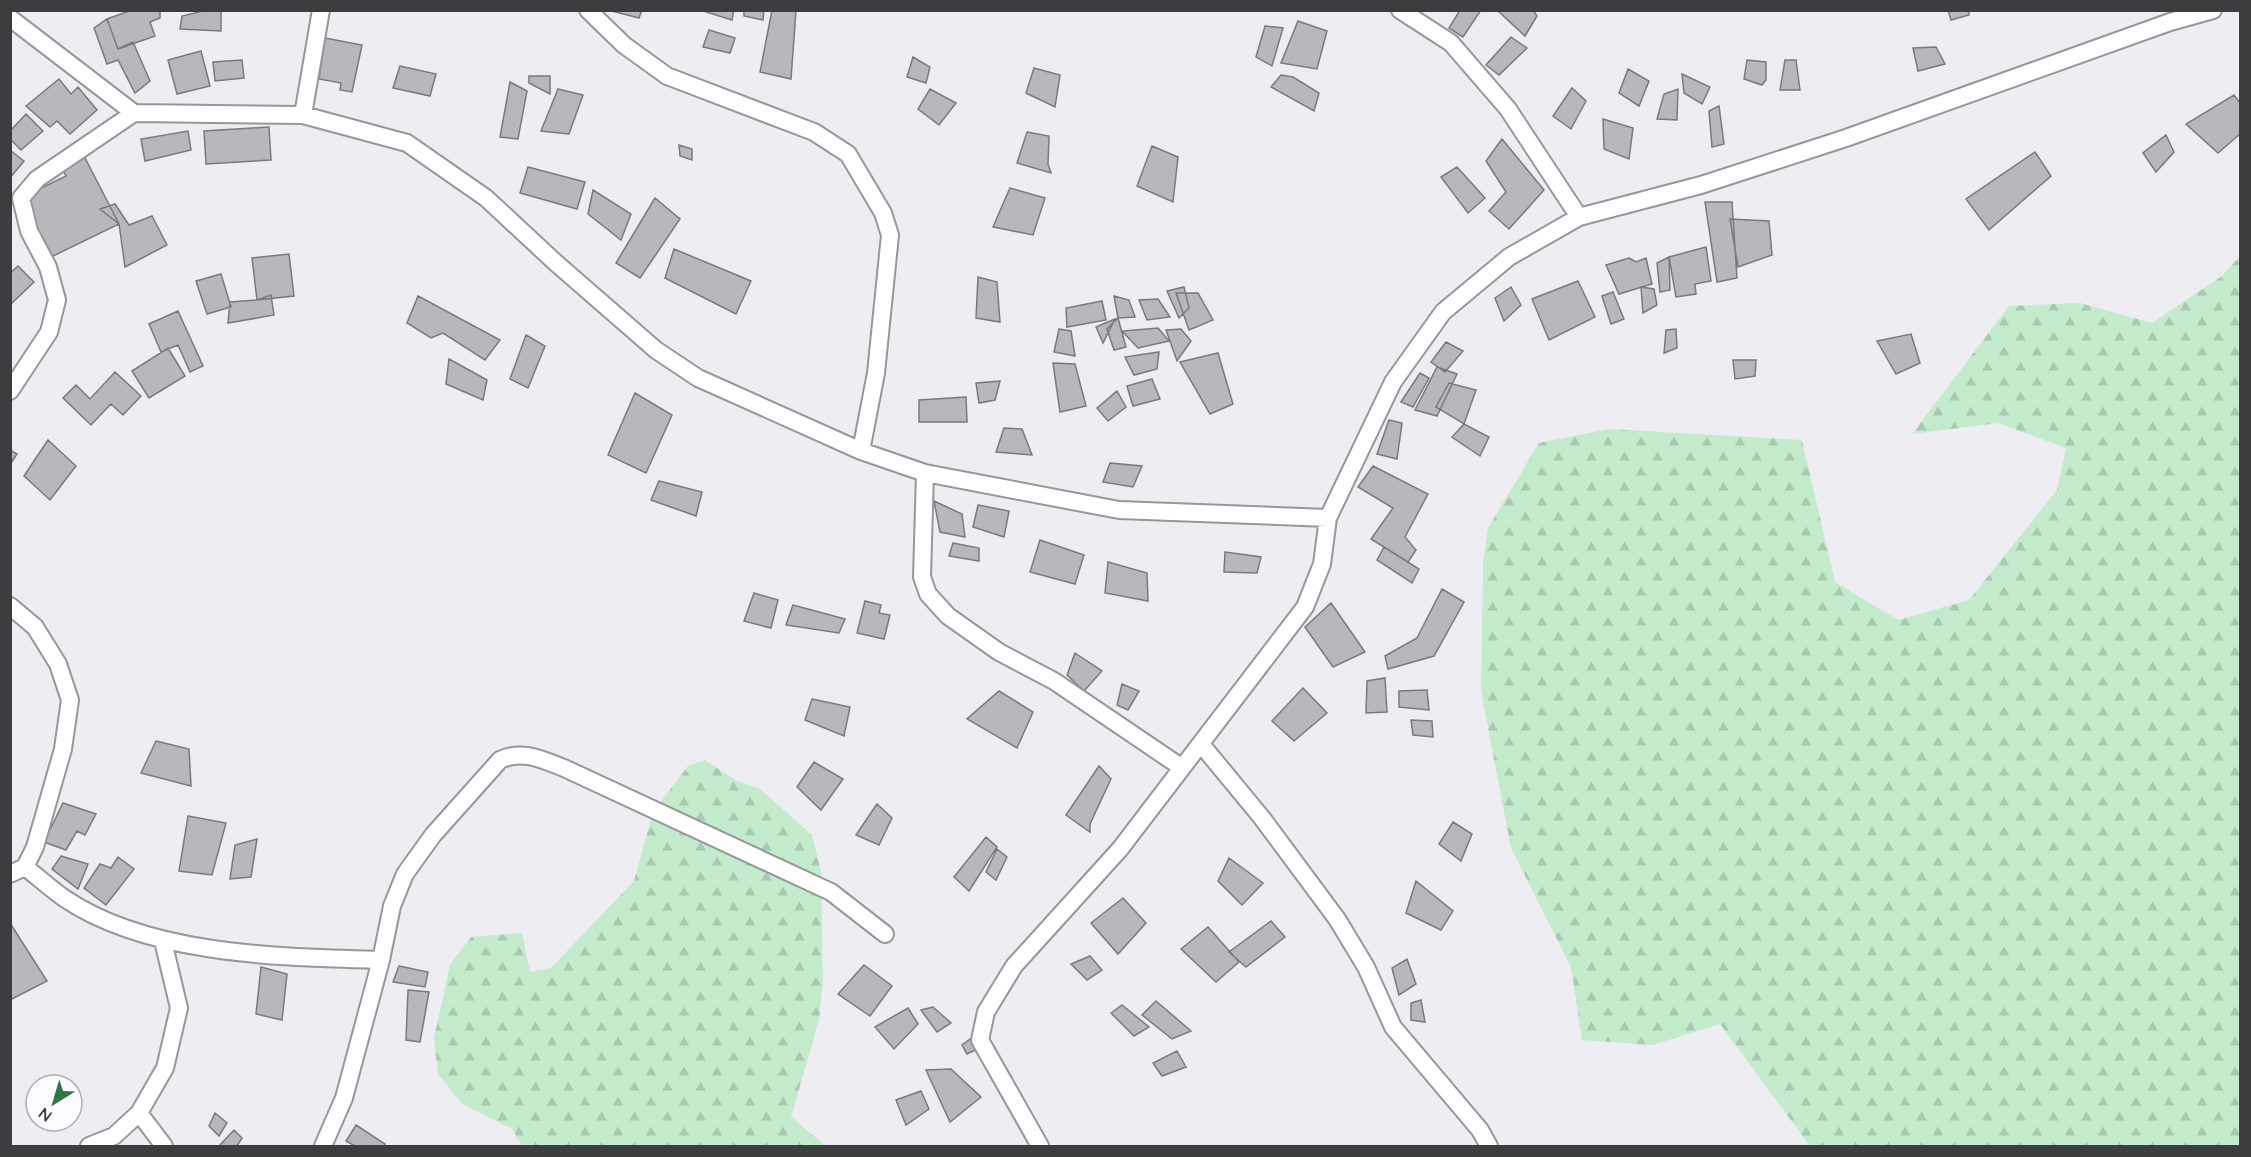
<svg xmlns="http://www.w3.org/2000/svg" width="2251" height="1157" font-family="Quicksand,sans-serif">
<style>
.forest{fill:url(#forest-firs)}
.building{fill:#b8b8bc;stroke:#7a7a7e;stroke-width:1.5}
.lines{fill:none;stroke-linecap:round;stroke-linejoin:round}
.street-casing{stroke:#97979b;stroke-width:20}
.street{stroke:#fff;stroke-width:16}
</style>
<defs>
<pattern id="forest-firs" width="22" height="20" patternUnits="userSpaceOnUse" patternTransform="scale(1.5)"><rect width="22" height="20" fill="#c4ebcc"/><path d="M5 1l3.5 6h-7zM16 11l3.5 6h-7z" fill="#a9cab0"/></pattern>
</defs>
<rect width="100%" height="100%" fill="#ededf2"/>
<path class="forest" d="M2240,256V1146H1810L1720,1024L1652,1045L1582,1040L1571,967L1511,848L1481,691L1483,563L1488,528L1539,443L1609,429L1802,440L1835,582L1898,620L1969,600L2057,490L2066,448L1998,423L1912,434L2009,306L2080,303L2152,323L2222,276Z
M705,760L735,780L760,789L812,835L821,872L823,979L819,1020L791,1117L826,1146H522L512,1129L462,1104L438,1074L434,1038L450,965L471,937L522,933L530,972L551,968L634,881L653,812L688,766Z"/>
<path class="building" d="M132,10H160V18L150,22L155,36L118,49L107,19Z
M207,10H221V31L180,29L182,16Z
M608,10H642L639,18Z
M706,10H734L732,20L706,12Z
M744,10H764L763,20L744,16Z
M772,10H796L791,79L760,72Z
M1460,10H1481L1463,37L1449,28Z
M1497,10H1533L1537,16L1525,36Z
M1948,10H1969V15L1951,20Z
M107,19L118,49L133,42L150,81L135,93L118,60L107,64L94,28Z
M1298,21L1327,31L1317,69L1281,63Z
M1265,26L1283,28L1272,66L1256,57Z
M709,30L735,38L730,53L703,47Z
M1511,37L1527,48L1499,75L1486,65Z
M325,38L362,45L352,92L340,90L341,83L319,79Z
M1936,47L1945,64L1918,71L1913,48Z
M201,51L210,86L177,94L168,60Z
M913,57L930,67L926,83L907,77Z
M242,60L244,78L215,81L213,62Z
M1747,60L1766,62V80L1762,85L1744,79Z
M1785,60H1796L1800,90H1780Z
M400,66L436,74L430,96L393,88Z
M1034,68L1060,75L1055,107L1026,93Z
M1628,69L1649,81L1639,106L1619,93Z
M1682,74L1710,87L1702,104L1684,93Z
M1281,75L1293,77L1319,93L1314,111L1271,87Z
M529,76H550V94L529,83Z
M59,79L71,94L78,87L97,110L70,134L57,121L50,127L26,106Z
M510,82L527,91L518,139L500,137Z
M1572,88L1586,101L1571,129L1553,116Z
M558,89L583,95L569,134L541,131Z
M930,89L956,103L939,125L918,109Z
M1678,89L1677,120L1657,119L1664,94Z
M2234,95L2240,103V134L2218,153L2186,124Z
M1719,106L1724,144L1712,147L1709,111Z
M26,114L43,131L21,150L10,139V131Z
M1603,119L1633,128L1629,159L1604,149Z
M269,127L271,160L206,164L204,131Z
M188,131L191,150L145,161L141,139Z
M1027,132L1049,136L1048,164L1051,173L1017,163Z
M2166,135L2174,152L2156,172L2143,153Z
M1502,139L1544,190L1509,229L1489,211L1506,192L1486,161Z
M679,145L692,149V160L680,156Z
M1152,146L1178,157L1173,202L1137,186Z
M10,150L24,161L10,178Z
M82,152L119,224L51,257L21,198L66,176L59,163Z
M2035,152L2051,176L1989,230L1966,199Z
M528,167L585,182L577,209L520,193Z
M1457,167L1485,198L1468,213L1441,177Z
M1010,188L1045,198L1033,235L993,227Z
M593,190L631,214L621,240L588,214Z
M655,198L680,219L640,278L616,263Z
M1705,202H1732L1737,278L1717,282Z
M115,204L129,225L152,216L167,245L125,267L119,224L100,209Z
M1730,219L1769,221L1772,255L1738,267Z
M1706,247L1711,281L1695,284L1696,294L1676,297L1669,257Z
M674,249L751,281L736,314L665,278Z
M289,254L294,296L257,300L252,258Z
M1669,257L1670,290L1660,292L1657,263Z
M1629,258L1636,262L1646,258L1652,284L1619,294L1606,265Z
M18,266L34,282L10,305V273Z
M221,274L231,307L207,314L196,281Z
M978,277L997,282L1000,322L976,318Z
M1578,281L1595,317L1549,340L1532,299Z
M1184,287L1189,308L1179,318L1167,291Z
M1511,287L1521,305L1504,321L1495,298Z
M1641,287L1654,289L1657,305L1643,313Z
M1613,292L1624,319L1611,324L1602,296Z
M1176,293H1198L1213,320L1189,330Z
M271,295L274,315L228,323L230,302L257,300Z
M418,296L500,340L485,360L443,333L431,338L407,323Z
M1114,296L1129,300L1135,317L1118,318Z
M1158,299L1170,317L1147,320L1139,300Z
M1102,301L1106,320L1067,327L1066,308Z
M178,311L203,366L190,372L178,345L161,352L149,324Z
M1118,318L1126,347L1114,350L1107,329Z
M1115,319L1103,343L1096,327Z
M1158,328L1169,341L1138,348L1122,331Z
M1059,329L1071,331L1075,356L1054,352Z
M1181,329L1191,341L1177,361L1166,330Z
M1676,329L1677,348L1664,353L1666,330Z
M1911,334L1920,363L1896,374L1877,341Z
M526,335L545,346L528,388L510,379Z
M1446,342L1463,351L1445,372L1431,362Z
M168,348L185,376L149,398L132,371Z
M1159,352L1157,369L1134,375L1125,357Z
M1218,353L1233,404L1210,414L1180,362Z
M449,359L487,380L483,400L446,384Z
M1733,360H1756L1755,376L1735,379Z
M1053,363L1075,364L1086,406L1060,412Z
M1437,367L1457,374L1437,416L1415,410Z
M115,372L141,396L123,415L111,404L91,425L63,398L76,385L90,399Z
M1420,373L1429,378L1413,407L1401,402Z
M1152,379L1160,399L1133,406L1127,386Z
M1000,381L995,400L979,403L976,383Z
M1449,383L1476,390L1464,424L1436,407Z
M1117,391L1126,407L1108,421L1097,408Z
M635,393L672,415L646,473L608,455Z
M966,397L967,422H919V400Z
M1389,420L1402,423L1397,459L1377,454Z
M1464,424L1489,437L1480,456L1452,437Z
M1004,428L1022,429L1032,455L996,452Z
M48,440L76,466L50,500L24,476Z
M10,450L17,454L10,465Z
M1110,463L1142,466L1133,487L1103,482Z
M1373,466L1428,494L1405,537L1416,550L1408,562L1371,539L1393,508L1358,487Z
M659,481L702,492L696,516L651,500Z
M934,501L962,514L965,537L940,532Z
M978,505L1009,511L1004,537L973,527Z
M1040,540L1084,555L1075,584L1030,572Z
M953,543L979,548V561L949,556Z
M1384,547L1419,569L1412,583L1377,560Z
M1225,552L1261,557L1257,573L1224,572Z
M1108,562L1147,573L1148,601L1105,593Z
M1442,589L1464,602L1434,656L1388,669L1385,656L1417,638Z
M754,593L778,600L771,628L744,621Z
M865,601L881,605L879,613L890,615L884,639L857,633Z
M1331,603L1365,652L1333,667L1305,627Z
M793,605L845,619L839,633L786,625Z
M1075,653L1102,671L1084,691L1067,675Z
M1385,678L1387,712L1366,713L1367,681Z
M1122,684L1139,691L1128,710L1117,705Z
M1303,688L1327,713L1294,741L1272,721Z
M1427,690L1429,710L1399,707V691Z
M999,691L1033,712L1017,748L967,719Z
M812,699L850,707L844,736L805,720Z
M1411,720L1432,721L1433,737L1413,735Z
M156,741L189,749L191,786L141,773Z
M814,762L843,779L821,810L797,787Z
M1099,766L1111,779L1090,824V832L1066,815Z
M63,803L96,814L85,835L77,831L66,850L44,842Z
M877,804L892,818L879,845L856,835Z
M188,816L226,823L212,875L179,871Z
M1453,822L1472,834L1461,861L1439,844Z
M986,837L997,847L969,891L954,877Z
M257,839L251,877L230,879L235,845Z
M997,849L1007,857L996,880L986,872Z
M61,856L88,864L78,889L52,869Z
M118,857L134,869L106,905L84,888L100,864L111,868Z
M1229,858L1263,883L1242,905L1218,881Z
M1416,881L1453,911L1441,930L1406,913Z
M1123,898L1146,923L1118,954L1091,923Z
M1271,921L1285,937L1246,967L1229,952Z
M10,923L47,981L10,1000Z
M1208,927L1239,962L1216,982L1181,949Z
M1090,956L1102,970L1087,980L1071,964Z
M1407,959L1416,984L1399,995L1392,968Z
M864,965L892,986L870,1016L838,994Z
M399,966L428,972L425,987L393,982Z
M261,967L287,974L282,1020L256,1014Z
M408,990L429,992L420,1042L406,1040Z
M1421,1000L1425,1022L1411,1020V1003Z
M1156,1001L1191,1031L1172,1039L1142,1015Z
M1122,1005L1149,1027L1134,1036L1111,1013Z
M933,1007L951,1023L937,1032L921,1010Z
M908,1008L918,1024L894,1049L875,1027Z
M973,1037L982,1047L967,1054L962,1045Z
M1177,1051L1186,1067L1162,1076L1153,1063Z
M951,1069L981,1097L950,1122L926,1070Z
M921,1091L929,1109L906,1125L896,1100Z
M215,1113L227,1123L219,1136L209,1126Z
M356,1125L385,1144L384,1146H355L346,1141Z
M234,1130L242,1138L237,1146H219Z"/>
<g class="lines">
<g class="street-casing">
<path id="street" d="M588,10L624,45L667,76L814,132L848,154L883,213L890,235L876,373L861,451
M1400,10L1451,43L1508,109L1579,217
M10,18L134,113
M303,115L321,10
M10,391L49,332L57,300L48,267L29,231L21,198L37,179L134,113L303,115L407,143L486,198L556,263L656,350L698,378L861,451L925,473L1119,510L1328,518
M925,473L922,577L928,594L948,616L999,652L1054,681L1181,767
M10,606L35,627L58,664L70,700L63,749L35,847L25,867L10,874
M1201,744L1262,818L1337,919L1366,967L1393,1027L1480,1130L1489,1146
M25,867C38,877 51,889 64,898C149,956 282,957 381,960
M163,941L179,1008L165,1068L139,1113L164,1146
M89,1146L114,1136L139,1113
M323,1146L344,1098L381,960L392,906L405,874L433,835L500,760C522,749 543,760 564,768L831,892L885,934
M1040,1146L980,1040L986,1012L1014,966L1120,849L1305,607L1322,564L1328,518L1393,382L1443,312L1509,257L1579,217L1701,185L1846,138L2170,22L2213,10"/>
</g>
<use href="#street" class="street"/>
</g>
<rect width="2251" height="1157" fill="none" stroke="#3d3d3f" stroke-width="24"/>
<g transform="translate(54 1103) rotate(217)"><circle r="28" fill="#fafaff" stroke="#aeaeb2" stroke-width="1.5"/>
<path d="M0-4.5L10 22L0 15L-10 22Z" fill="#2d7745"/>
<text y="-9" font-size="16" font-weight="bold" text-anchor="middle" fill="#3d3d3f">N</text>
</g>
</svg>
